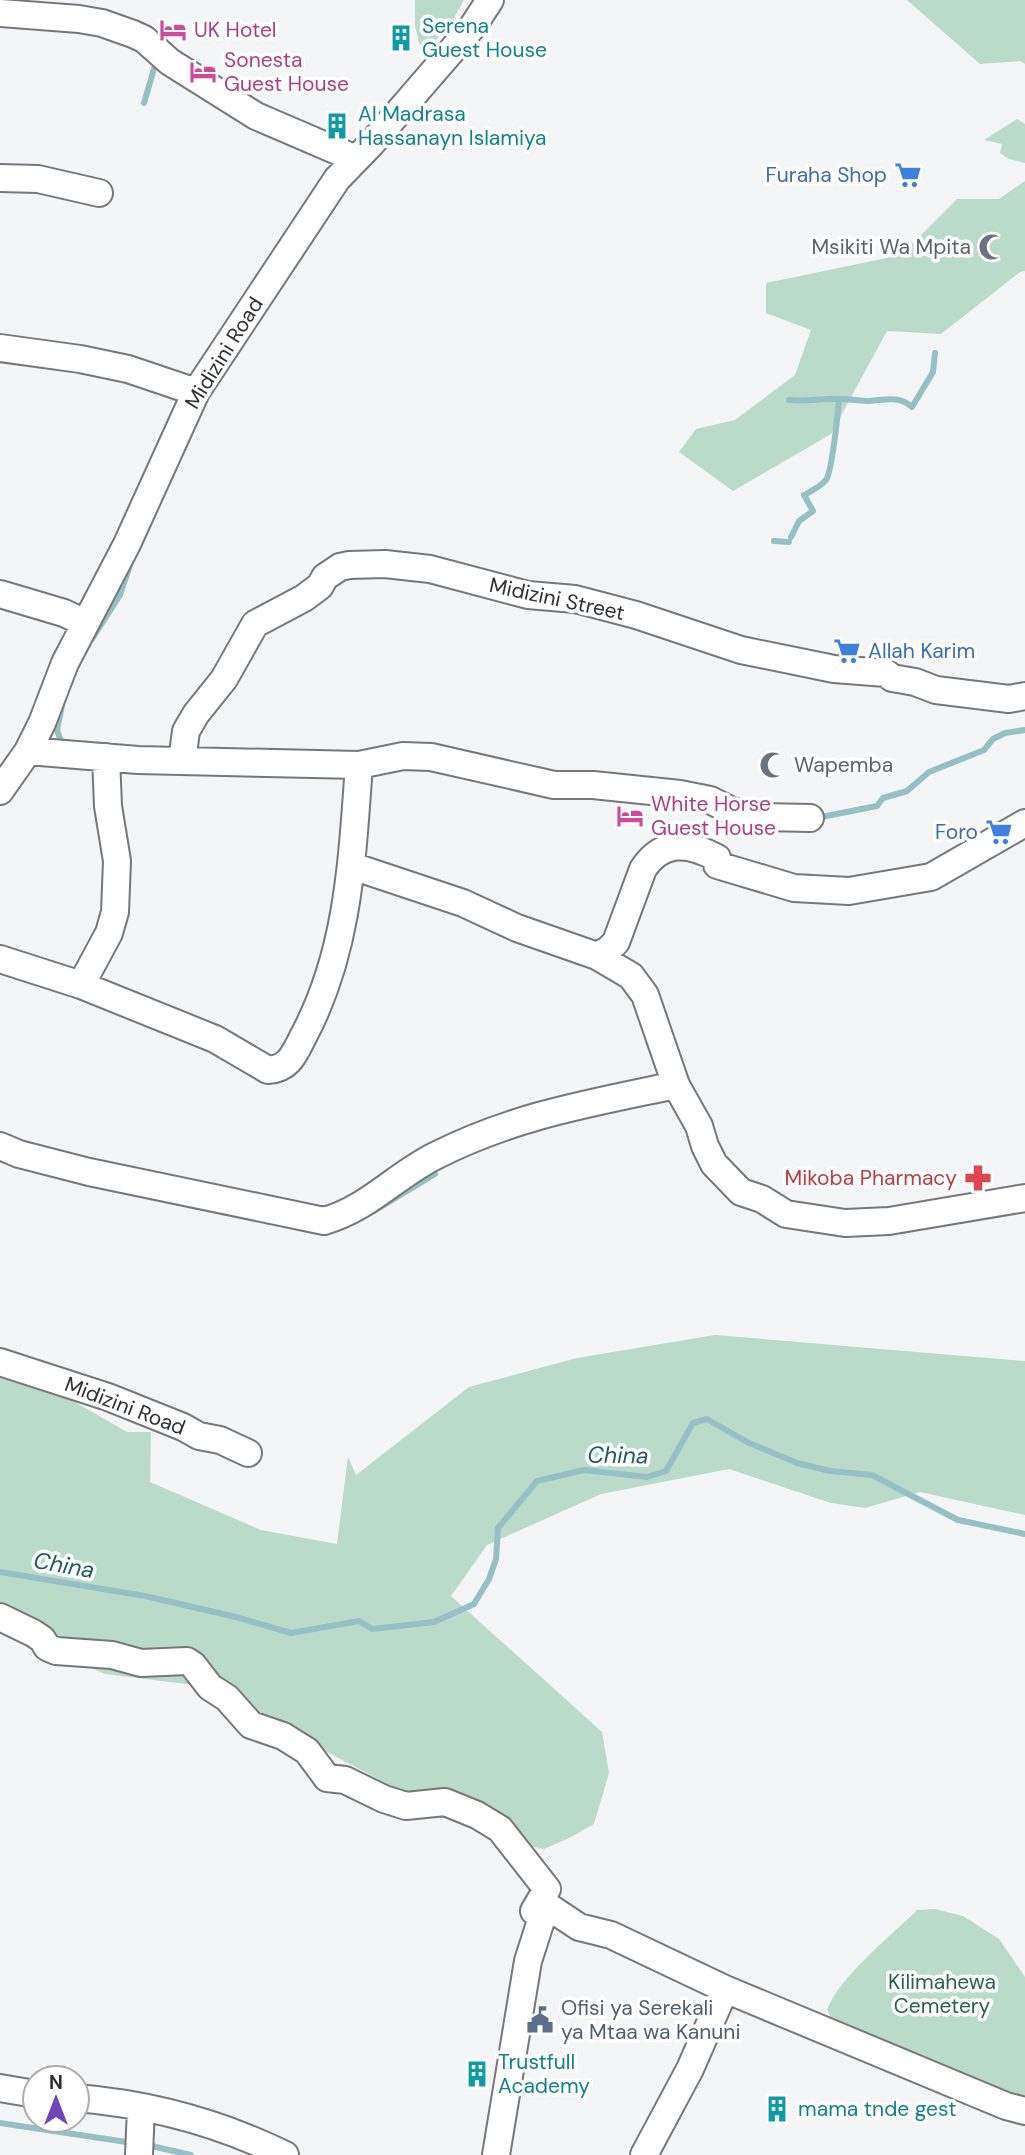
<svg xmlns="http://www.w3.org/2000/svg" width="1025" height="2155" font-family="'DM Sans',sans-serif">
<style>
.green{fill:#bbdbca}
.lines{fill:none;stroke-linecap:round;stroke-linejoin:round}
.stream{stroke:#95c0c4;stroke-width:6}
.minor-casing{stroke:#767779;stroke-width:30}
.minor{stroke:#fff;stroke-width:26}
.labels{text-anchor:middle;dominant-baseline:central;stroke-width:7;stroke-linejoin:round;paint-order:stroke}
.culture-label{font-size:21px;fill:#0d838f;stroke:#fff;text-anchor:start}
.hotel-label{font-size:21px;fill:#b23c85;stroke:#fff;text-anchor:start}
.shop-label{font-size:21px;fill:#366cbe;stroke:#fff;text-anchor:end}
.worship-label{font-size:21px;fill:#5b616d;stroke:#fff;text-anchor:end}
.street-label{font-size:21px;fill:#2f3031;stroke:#fff}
.health-label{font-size:21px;fill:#be3a42;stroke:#fff;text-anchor:end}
.park-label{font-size:21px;fill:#276349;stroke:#fff}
.service-label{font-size:21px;fill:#4e5e75;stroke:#fff;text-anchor:start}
.water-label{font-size:23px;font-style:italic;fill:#1f5b60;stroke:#fff}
</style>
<rect width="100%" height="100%" fill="#f3f5f7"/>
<path class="green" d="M415,0H464L454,18L428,50H421L415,26Z
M907,0H1025V64L1020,61L980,64Z
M1017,119L1025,124V163L1009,159L1000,153L1002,144L984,140Z
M1025,181V271L1020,272L941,334L887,331L831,434L733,491L679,452L696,429L735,420L795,375L811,330L766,313V283L901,255L957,199H999Z
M715,1335L1025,1361V1515L920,1492L865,1508L831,1503L729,1469L601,1494L487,1545L451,1596L602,1732L609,1773L594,1824L569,1838L544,1849L486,1836L202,1686L105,1674L15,1634L0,1631V1368L37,1380L127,1432H151L150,1482L261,1530L337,1544L348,1457L356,1475L469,1387L577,1358Z
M935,1909L963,1916L999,1939L1025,1977V2111L840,2034L827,2010C838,1978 892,1935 917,1910Z"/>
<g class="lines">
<path class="stream" d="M144,103L156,62L153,60
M789,400C807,402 823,398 841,399C850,399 860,401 869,401C885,400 899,395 912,407L933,372L935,353
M791,537L799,521L813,511L804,495C813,490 820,487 826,480C832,472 838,412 839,399
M774,541L789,542
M92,639L120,595L130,565
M62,706L57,730L61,741L70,743
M816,818L877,806L883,798L907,791L929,772L984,750L993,739L1005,733L1025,730
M374,1211L435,1174
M0,1572L145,1596L236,1617L291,1633L359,1621L372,1629L434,1622L474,1604L489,1579L496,1559L498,1528L537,1481L584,1470L647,1477L666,1471L693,1423L707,1419L747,1442L797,1463L830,1471L872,1475L958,1520L1025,1534
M0,2123L133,2143
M147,2145L191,2155"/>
<g class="minor-casing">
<path id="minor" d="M0,13L79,19L102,23L133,34L144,39L170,62L256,116L356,159
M0,178L38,179L99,193
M0,348L80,359L128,369L196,392
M0,594L64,613L85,623
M28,751L138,760L359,765L403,756L431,757L554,785H593L680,794L710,800L732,811L762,817L810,818
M182,761L186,731L196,714L224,679L255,624L304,598L320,586L325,577L340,567L349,565L385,564L430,569L528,595L575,599L636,615L741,650L834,669L886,673L892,678L915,682L936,690L1009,699L1025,696
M0,791L28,751L42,723L65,663L127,544L196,392L337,179L371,144L473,26L490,0
M352,866L463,903L517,928L597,956L631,976L645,995L676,1085L699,1126L705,1146L714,1164L741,1192L762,1199L786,1214L845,1223L889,1221L1025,1198
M597,956L608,950L616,942L643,869C662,840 688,842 717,858V865L794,888L849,891L931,877L1025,823
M0,959L81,985L215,1039L268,1070C290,1069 295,1052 304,1035C349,950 352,859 359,765
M81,985L109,933L115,912L117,861L108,806L106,757
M0,1146L19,1154L89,1172L324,1221C369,1208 395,1176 435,1156C513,1116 591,1103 676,1085
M0,1362L108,1397L183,1427L199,1436L220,1440L248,1453
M0,1617L33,1633L42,1639L47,1647L56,1651L112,1655L141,1663L187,1661L193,1665L210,1687L227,1698L251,1725L283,1736L307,1751L327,1778L345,1780L384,1799L406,1806L445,1802L477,1815L500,1829L547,1889L534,1911L546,1905
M546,1905L579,1927L611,1935L725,1989L1006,2106L1025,2111
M0,2088L35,2094
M77,2098C148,2104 220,2123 285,2155
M139,2155L141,2108
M496,2155L528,1961L546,1905
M644,2155L690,2069L725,1989"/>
</g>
<use href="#minor" class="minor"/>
</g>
<defs>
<g id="hotel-bare" transform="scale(2.1)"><path d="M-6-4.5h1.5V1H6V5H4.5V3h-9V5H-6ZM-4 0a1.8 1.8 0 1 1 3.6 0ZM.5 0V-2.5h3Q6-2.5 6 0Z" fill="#d1479c" stroke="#fff" stroke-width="2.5" paint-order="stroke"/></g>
<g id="building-bare" transform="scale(2.1)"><path d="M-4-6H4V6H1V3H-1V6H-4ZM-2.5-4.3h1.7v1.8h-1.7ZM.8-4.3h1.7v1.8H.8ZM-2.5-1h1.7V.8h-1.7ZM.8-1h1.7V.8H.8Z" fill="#0f9aa8" stroke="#fff" stroke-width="2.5" paint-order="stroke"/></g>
<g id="supermarket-bare" transform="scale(2.1)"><path d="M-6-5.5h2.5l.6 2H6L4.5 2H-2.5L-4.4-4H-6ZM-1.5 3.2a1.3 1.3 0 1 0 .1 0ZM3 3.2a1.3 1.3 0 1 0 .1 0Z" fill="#3f7fe0" stroke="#fff" stroke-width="2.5" paint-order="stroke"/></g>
<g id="mosque-bare" transform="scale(2.1)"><path d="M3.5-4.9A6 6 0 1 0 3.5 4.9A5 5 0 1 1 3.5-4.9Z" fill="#6b7280" stroke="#fff" stroke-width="2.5" paint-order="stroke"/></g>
<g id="pharmacy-bare" transform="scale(2.1)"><path d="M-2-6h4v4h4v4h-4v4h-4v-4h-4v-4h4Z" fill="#e0444e" stroke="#fff" stroke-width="2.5" paint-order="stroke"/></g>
<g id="civic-bare" transform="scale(2.1)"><path d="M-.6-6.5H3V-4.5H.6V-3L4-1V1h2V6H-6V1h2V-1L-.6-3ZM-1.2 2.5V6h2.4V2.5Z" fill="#5c6f8a" stroke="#fff" stroke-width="2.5" paint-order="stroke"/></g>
</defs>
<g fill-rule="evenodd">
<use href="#hotel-bare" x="173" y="30"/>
<use href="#building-bare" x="401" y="38"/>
<use href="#hotel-bare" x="203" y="72"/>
<use href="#building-bare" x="337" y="126"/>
<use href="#supermarket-bare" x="908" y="175"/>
<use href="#mosque-bare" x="992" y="247"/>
<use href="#supermarket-bare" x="847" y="651"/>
<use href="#mosque-bare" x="773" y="765"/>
<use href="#hotel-bare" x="630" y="816"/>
<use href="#supermarket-bare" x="999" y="832"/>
<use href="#pharmacy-bare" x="978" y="1178"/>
<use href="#civic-bare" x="540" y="2020"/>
<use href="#building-bare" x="477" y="2074"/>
<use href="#building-bare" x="777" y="2109"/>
</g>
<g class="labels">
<g class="culture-label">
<text x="422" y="26">Serena<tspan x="422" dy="24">Guest House</tspan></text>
<text x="358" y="114">Al Madrasa<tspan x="358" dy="24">Hassanayn Islamiya</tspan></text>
<text x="498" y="2062">Trustfull<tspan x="498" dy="24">Academy</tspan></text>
<text x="798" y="2109">mama tnde gest</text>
</g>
<g class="hotel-label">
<text x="194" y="30">UK Hotel</text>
<text x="224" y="60">Sonesta<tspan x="224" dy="24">Guest House</tspan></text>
<text x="651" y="804">White Horse<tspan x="651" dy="24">Guest House</tspan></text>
</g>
<g class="shop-label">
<text x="887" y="175">Furaha Shop</text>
<text x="868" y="651" text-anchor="start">Allah Karim</text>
<text x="978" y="832">Foro</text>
</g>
<g class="worship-label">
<text x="971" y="247">Msikiti Wa Mpita</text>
<text x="794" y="765" text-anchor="start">Wapemba</text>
</g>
<g class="street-label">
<text transform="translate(224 353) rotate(-58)">Midizini Road</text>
<text transform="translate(557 599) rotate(12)">Midizini Street</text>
<text transform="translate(125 1406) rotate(21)">Midizini Road</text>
</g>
<g class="health-label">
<text x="957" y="1178">Mikoba Pharmacy</text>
</g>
<g class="park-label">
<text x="942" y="1982">Kilimahewa<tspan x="942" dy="24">Cemetery</tspan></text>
</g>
<g class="service-label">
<text x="561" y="2008">Ofisi ya Serekali<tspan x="561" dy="24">ya Mtaa wa Kanuni</tspan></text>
</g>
<g class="water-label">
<text transform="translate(618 1455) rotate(1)">China</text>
<text transform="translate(64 1565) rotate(10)">China</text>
</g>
</g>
<g transform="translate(56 2099)"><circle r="33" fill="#ffffff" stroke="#acacad" stroke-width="2"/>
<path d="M0-5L12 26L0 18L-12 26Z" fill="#7343bb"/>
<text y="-10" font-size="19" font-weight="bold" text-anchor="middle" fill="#2f3031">N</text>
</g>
</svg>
